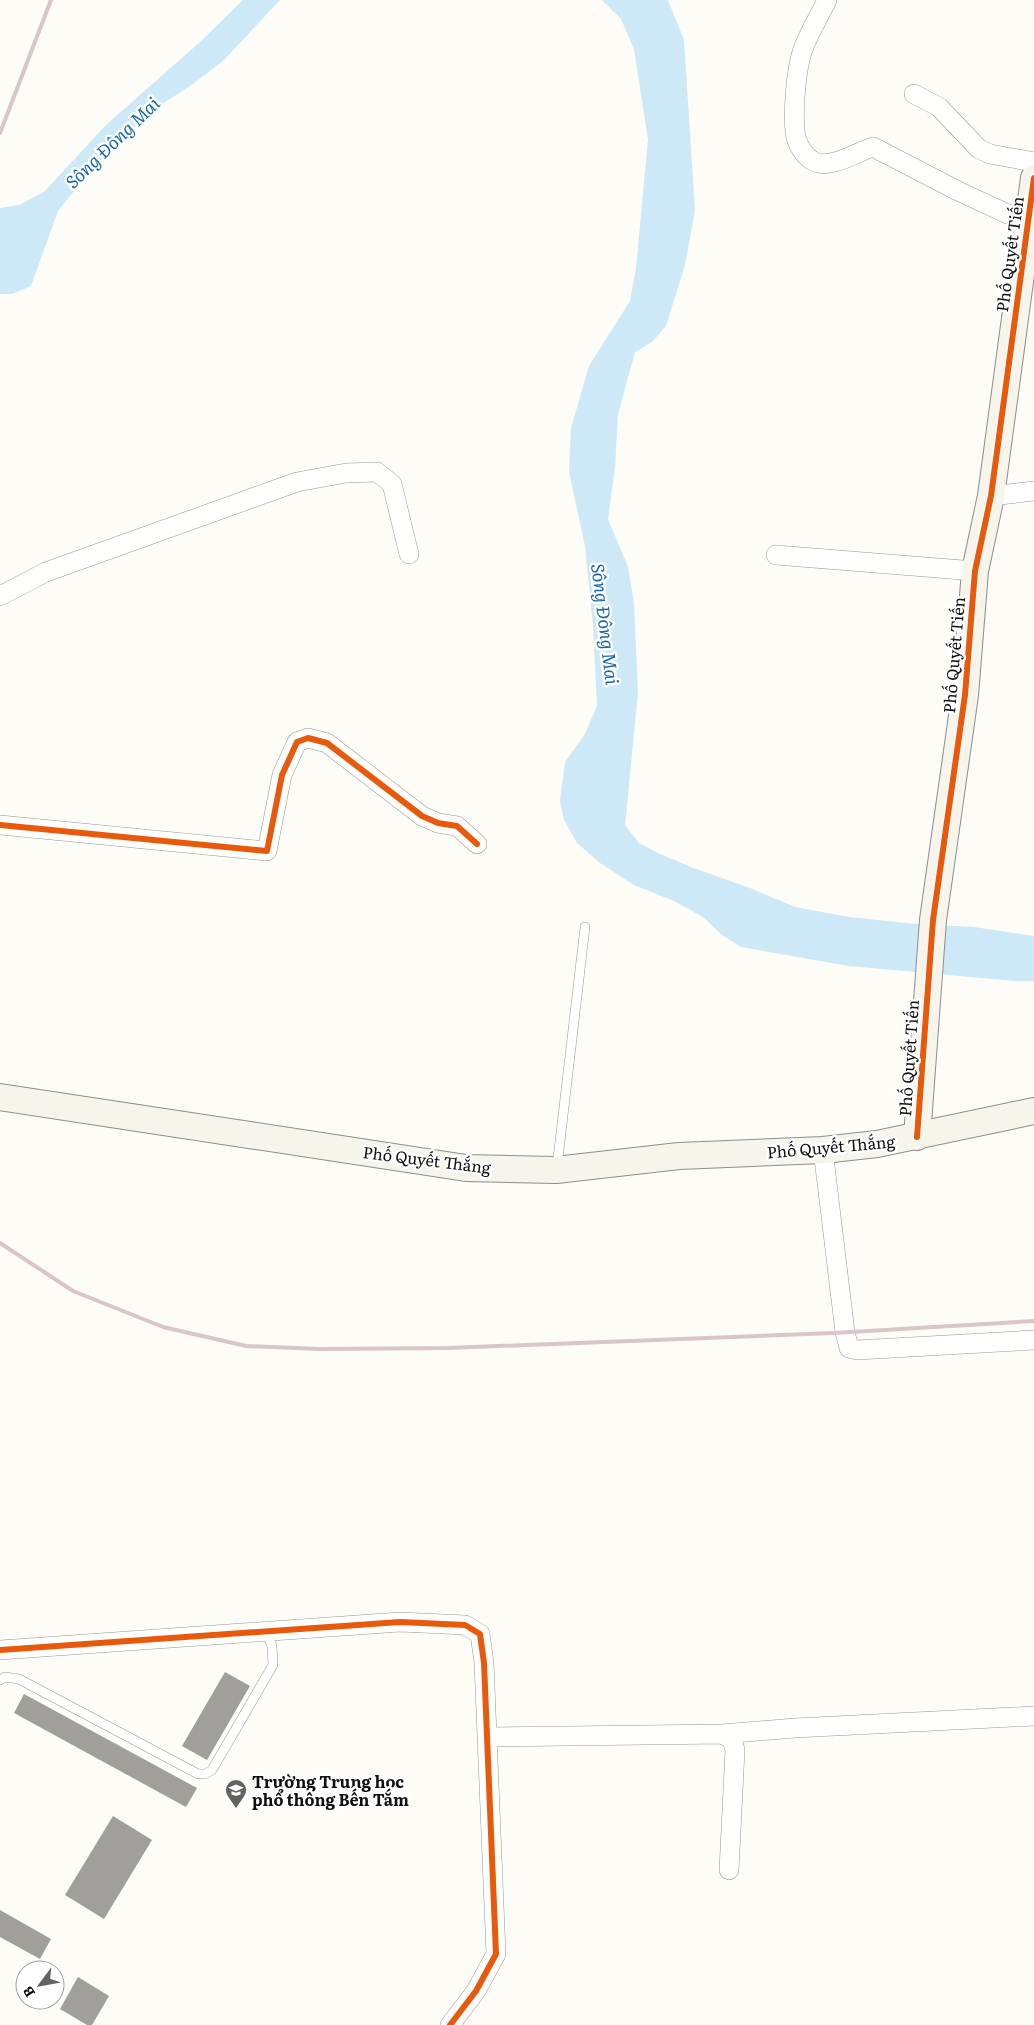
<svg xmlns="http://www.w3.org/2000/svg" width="1034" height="2025" font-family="Literata,serif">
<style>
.water{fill:#cde8f7}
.building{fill:#a19f9c}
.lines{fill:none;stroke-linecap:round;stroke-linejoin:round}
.lane-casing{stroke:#979795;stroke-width:10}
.street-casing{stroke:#979795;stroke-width:20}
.secondary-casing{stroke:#8e8d8b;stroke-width:28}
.lane{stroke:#fffffe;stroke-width:9}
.street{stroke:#fffffe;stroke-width:19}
.secondary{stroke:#f6f4eb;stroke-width:26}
.rail{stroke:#d9c6c7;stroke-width:4}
.cycleway-casing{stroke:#fff;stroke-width:9}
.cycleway{stroke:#e8590c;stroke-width:6}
.labels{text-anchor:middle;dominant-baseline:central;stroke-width:5;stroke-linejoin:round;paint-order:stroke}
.street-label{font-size:16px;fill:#111;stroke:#fff}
.poi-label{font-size:16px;font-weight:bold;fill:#111;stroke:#fff;text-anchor:start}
.water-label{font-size:18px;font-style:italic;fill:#1768a6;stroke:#fff}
</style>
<rect width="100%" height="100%" fill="#fdfcf7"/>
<path class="water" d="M243,0H280L224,60L193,84L150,112L86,176L58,211L31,286L12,294H0V208L19,205L44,192L106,125L200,42Z
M602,0H668L684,40L695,211L685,265L666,326L652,342L635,352L618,414L615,467L608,519L628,567L634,603L638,692L625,825L639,843L658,853L691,867L750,888L795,907L849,917L916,924L974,927L1034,936V981H1015L849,966L741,947L722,935L703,917L674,901L634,885L600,863L577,843L564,820L560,801L565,762L585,734L597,706L593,625L585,546L569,472L571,428L589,366L630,301L636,268L648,140L634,49L621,19Z"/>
<path class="building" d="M225,1672L250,1686L207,1760L182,1746Z
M24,1694L197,1788L186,1807L14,1713Z
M113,1816L152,1840L104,1919L65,1895Z
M0,1910L51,1939L40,1959L0,1937Z
M78,1977L109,1996L92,2025H87L60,2009Z"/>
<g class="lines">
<g class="lane-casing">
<path id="lane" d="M557,1167L585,927
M0,1680L5,1677L19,1679L198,1774H205L212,1770L273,1665L272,1646L266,1632"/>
</g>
<g class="street-casing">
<path id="street" d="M827,0C820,15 807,36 802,52C796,71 793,112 795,131C796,143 804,157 815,162C831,169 857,152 873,147L958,191L1027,223
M914,94L939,107L979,149L990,154L1034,162
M991,496L1034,491
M776,555L975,571
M0,596L46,572L297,482L346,473L377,472L392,484L409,554
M0,825L267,851L282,775L297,742L308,738L327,743L422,816L438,823L457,826L477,844
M823,1150L845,1332L849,1348L857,1350L1034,1340
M0,1650L400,1622L465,1625L480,1634L484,1663L496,1954L476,1991L450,2025
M722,1734L795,1728L1034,1716
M487,1737L722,1734L732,1739L735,1750L729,1870"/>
</g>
<g class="secondary-casing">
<path id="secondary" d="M0,1097L466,1168L556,1170L679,1156L823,1150L877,1144L1034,1111
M917,1137L933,920L965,695L975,571L991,496L1034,178"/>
</g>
<use href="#lane" class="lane"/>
<use href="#street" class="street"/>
<use href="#secondary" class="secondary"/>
<path class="rail" d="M0,133L51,0
M0,1243L73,1291L163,1327L246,1346L319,1349L449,1348L834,1333L1034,1321"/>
<g class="cycleway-casing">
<path id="cycleway" d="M0,825L267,851L282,775L297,742L308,738L327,743L422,816L438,823L457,826L477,844
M917,1137L933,920L965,695L975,571L991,496L1034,178
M0,1650L400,1622L465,1625L480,1634L484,1663L496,1954L476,1991L450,2025"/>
</g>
<use href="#cycleway" class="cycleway"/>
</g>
<defs>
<g id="school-pin" transform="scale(1.125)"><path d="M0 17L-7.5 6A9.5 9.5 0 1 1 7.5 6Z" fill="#646362" stroke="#fff"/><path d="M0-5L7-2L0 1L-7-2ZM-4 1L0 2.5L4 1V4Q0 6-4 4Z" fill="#fff"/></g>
</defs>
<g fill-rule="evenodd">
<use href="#school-pin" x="236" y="1790"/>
</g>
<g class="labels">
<g class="street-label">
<text transform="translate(1009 254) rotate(-82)">Phố Quyết Tiến</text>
<text transform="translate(953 655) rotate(-85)">Phố Quyết Tiến</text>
<text transform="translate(908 1058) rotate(-86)">Phố Quyết Tiến</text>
<text transform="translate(831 1146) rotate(-5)">Phố Quyết Thắng</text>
<text transform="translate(427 1159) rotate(7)">Phố Quyết Thắng</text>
</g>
<g class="poi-label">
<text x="252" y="1781">Trường Trung học<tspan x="252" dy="18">phổ thông Bến Tắm</tspan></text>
</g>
<g class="water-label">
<text transform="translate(112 142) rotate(-44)">Sông Đông Mai</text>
<text transform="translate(606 624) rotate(83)">Sông Đông Mai</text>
</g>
</g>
<g transform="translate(40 1985) rotate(238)"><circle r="24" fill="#ffffff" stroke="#a0a0a0"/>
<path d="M0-4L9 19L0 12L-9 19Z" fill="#646362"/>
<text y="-8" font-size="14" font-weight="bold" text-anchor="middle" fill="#111111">B</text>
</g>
</svg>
